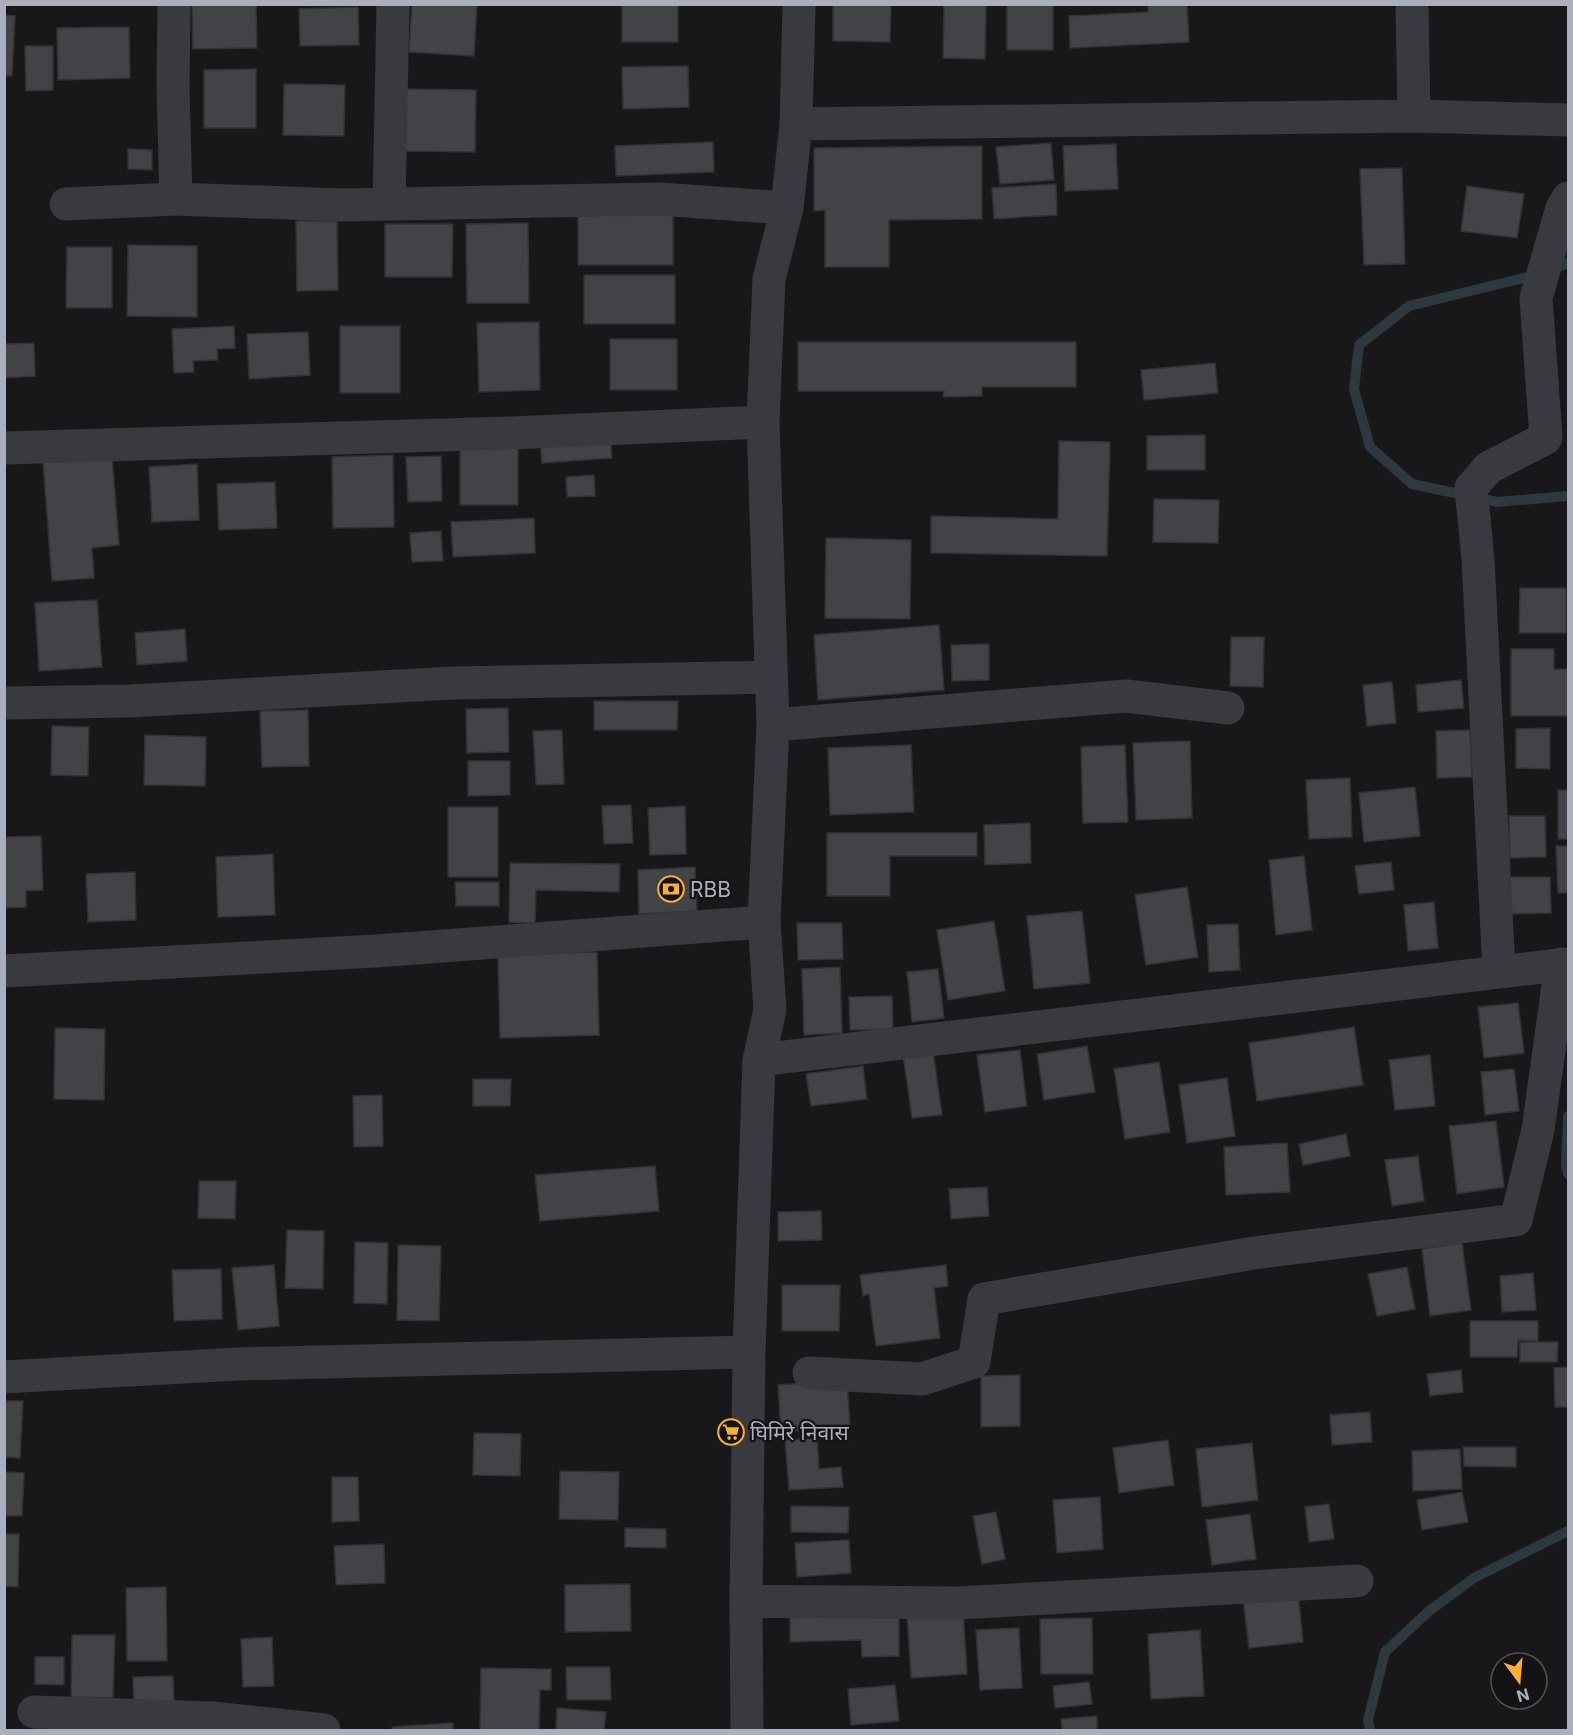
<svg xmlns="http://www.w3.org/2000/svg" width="1573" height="1735" font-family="Inter,'Noto Sans Devanagari',sans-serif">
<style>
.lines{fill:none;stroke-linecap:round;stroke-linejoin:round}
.stream{stroke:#2d383f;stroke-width:10}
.building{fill:#424347;stroke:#323236;stroke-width:1.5}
.minor{stroke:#393a3f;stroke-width:33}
.labels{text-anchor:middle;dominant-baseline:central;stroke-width:4.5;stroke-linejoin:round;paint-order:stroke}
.poi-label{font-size:21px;fill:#aaafbb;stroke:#131315;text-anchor:start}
</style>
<rect width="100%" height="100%" fill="#18181a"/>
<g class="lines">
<path class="stream" d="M1550,270L1568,263
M1536,275L1409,306L1359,345L1354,389L1370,447L1412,484L1497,502L1568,496
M1568,1116L1566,1165L1568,1174
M1370,1730L1368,1720L1385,1652L1429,1611L1474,1578L1568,1531"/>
</g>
<path class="building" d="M192,4H256L257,48L193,49Z
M412,4L477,5L474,56L409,52Z
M622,4H678V42H622Z
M833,4H891L890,42L833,41Z
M944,4H986L985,59L943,58Z
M1007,4H1053V50H1007Z
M1148,4H1187L1189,42L1070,48L1069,16L1148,12Z
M358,7L359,45L300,46L299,9Z
M4,15L15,16L12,76H4Z
M129,27L130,78L58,80L57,28Z
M25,46H53V90L26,91Z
M688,66L689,107L623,109L622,67Z
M256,69V128H204V70Z
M284,84L345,85L344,136L283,135Z
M405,89L476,90L475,152L404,151Z
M713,142L714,172L616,176L615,146Z
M1051,143L1054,180L1000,184L996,147Z
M1116,144L1118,189L1065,191L1063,146Z
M982,146V219L889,220V267H825V210L814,211V148Z
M128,149L152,150V170L128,169Z
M1402,168L1405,264L1364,265L1360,169Z
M1056,184L1057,215L994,219L992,188Z
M1467,186L1524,194L1517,238L1461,231Z
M578,210L673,211V265H578Z
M296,221H337L338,290L297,291Z
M528,223L529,303H467L466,224Z
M385,224H453L452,277H385Z
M128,245L197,246V317L127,316Z
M67,247H112V308H66Z
M584,275H675V324H584Z
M539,322L540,390L479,392L477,323Z
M234,326L235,348L217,349L218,360L193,361L194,372L174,373L172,329Z
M340,326H400V393H340Z
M308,332L310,375L249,379L247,334Z
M610,339H677V390H610Z
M798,342H1076V387H982V396L943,397L944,391H798Z
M34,343L35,376L4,378V344Z
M1215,363L1218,393L1144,400L1141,370Z
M610,435L612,458L542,463L540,440Z
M1205,435V470H1147V436Z
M1059,441L1110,442L1107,556L931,553V516L1058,519Z
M460,448H518V505H460Z
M393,455L394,527L333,528L332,457Z
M112,456L119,545L92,548L94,578L52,581L43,462Z
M441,456L442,501L408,502L406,457Z
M197,464L199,520L152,522L149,467Z
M594,475L595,496L567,497L566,477Z
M275,482L277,528L219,530L217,484Z
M1154,499L1219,500L1218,543L1153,542Z
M534,518L535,553L453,557L451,522Z
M441,531L443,561L412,562L410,533Z
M826,538L911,540L910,619L825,618Z
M1520,588H1566V633H1519Z
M97,600L102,667L39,671L35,603Z
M939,625L944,690L818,700L814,635Z
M185,629L187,661L137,665L135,633Z
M1231,637H1264L1263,687L1230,686Z
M989,644V680L952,681L951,645Z
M1511,649H1554V669H1568V716H1511Z
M1461,680L1464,708L1418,712L1416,685Z
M1392,682L1396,723L1367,726L1363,685Z
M594,701H678L677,730H594Z
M508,708L509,752L467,753L466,709Z
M308,710L309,766L262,767L260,711Z
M52,726L89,727L88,776L51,775Z
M1550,728V769L1516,768V729Z
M562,730L564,784L536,785L533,731Z
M1470,730L1472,777L1437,778L1436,731Z
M145,735L206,737L205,786L144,785Z
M1190,741L1192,818L1136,820L1133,743Z
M911,745L914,812L830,815L828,748Z
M1125,745L1128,822L1083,823L1081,747Z
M468,761H510V795L468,796Z
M1350,778L1352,837L1309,839L1306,780Z
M1415,787L1420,836L1364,842L1359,793Z
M1558,790H1568V839H1558Z
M631,805L633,843L604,844L602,806Z
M685,806L686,854L650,855L648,808Z
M448,807H498V877H448Z
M1509,816H1545L1546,857L1510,858Z
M1030,823L1031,863L985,865L984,825Z
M827,833H977V856H890V896H827Z
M41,836L43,890L26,891V907L4,908V837Z
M1556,846H1568V893H1558Z
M273,854L275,915L218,917L216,857Z
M1304,856L1312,930L1276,935L1269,860Z
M1391,862L1394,890L1359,894L1355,866Z
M510,863L620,864L619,892L536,890L535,923L509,922Z
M695,867L697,911L639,914L638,870Z
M135,872L136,920L88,922L86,874Z
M1510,877H1550L1551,913L1510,914Z
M455,882H499V906H456Z
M1187,887L1198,957L1146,965L1135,895Z
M1434,902L1438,948L1408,951L1404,905Z
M1082,911L1090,983L1034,989L1027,916Z
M994,921L1005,991L948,1000L937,930Z
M797,923H842L843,959L798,960Z
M1238,924L1240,970L1209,972L1207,925Z
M597,952L599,1035L500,1038L498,955Z
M840,967L842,1033L804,1035L802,969Z
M938,969L944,1018L912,1022L907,972Z
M892,996L893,1029L850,1030L849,997Z
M1518,1003L1524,1053L1484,1058L1478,1007Z
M1354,1027L1363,1085L1257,1101L1249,1043Z
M55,1028L105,1029L104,1100L54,1099Z
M1087,1046L1095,1092L1044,1100L1037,1054Z
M1020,1050L1027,1106L985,1112L977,1055Z
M933,1051L942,1115L912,1118L903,1055Z
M1430,1055L1435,1106L1395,1110L1389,1060Z
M1159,1062L1170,1132L1125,1139L1114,1069Z
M863,1066L867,1099L811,1106L806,1074Z
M1514,1069L1519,1111L1485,1115L1481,1072Z
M1227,1078L1235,1136L1187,1143L1179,1085Z
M473,1079H511L510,1106H473Z
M382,1095L383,1146L354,1147L353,1096Z
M1496,1121L1504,1187L1457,1194L1449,1126Z
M1346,1134L1350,1156L1303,1165L1299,1144Z
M1287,1143L1290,1192L1226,1195L1224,1147Z
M1418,1156L1424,1201L1392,1206L1385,1160Z
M655,1166L659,1211L540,1221L535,1175Z
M199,1181H236L235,1219L198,1218Z
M987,1187L989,1216L951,1219L949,1189Z
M821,1211L822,1240L778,1241V1212Z
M287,1230L324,1231L323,1289L285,1288Z
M355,1242L388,1243L387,1304L354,1303Z
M1462,1243L1471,1310L1430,1316L1422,1249Z
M398,1245L441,1246L439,1321L397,1320Z
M274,1265L279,1326L238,1330L232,1268Z
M946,1265L948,1286L934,1288L940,1338L876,1346L869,1294L863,1296L860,1275Z
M1407,1267L1415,1309L1377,1316L1368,1274Z
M221,1269L222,1319L174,1321L172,1270Z
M1533,1273L1536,1310L1502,1312L1500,1276Z
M782,1285H840L839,1331H782Z
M1470,1321H1538V1341L1518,1340L1517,1357H1470Z
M1520,1342H1558L1557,1362H1520Z
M1568,1367V1407H1555L1554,1368Z
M1461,1370L1463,1392L1430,1396L1427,1374Z
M1020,1375V1426L981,1427V1376Z
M847,1380L850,1427L781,1432L778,1385Z
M4,1401H23L20,1458L4,1457Z
M1370,1412L1372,1442L1332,1445L1330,1415Z
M474,1433L521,1434L520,1476L473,1475Z
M817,1438L819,1469L841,1467L843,1487L789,1490L785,1440Z
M1168,1440L1174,1485L1119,1493L1113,1448Z
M1252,1443L1258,1500L1202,1507L1196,1449Z
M1463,1447H1516V1467L1464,1466Z
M1460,1449L1462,1489L1413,1491L1412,1451Z
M560,1471L619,1472L618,1520L559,1519Z
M4,1472L24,1473L22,1516H4Z
M332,1477H358L359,1521L332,1522Z
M1462,1492L1468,1522L1422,1530L1417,1500Z
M1100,1497L1103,1549L1057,1553L1053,1500Z
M1329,1504L1334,1539L1309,1542L1305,1507Z
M791,1506L849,1507L848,1533L791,1532Z
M996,1512L1005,1559L982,1564L973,1516Z
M1250,1514L1256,1559L1212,1565L1206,1520Z
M625,1528L666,1529V1548L625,1547Z
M4,1534H19L18,1587L4,1586Z
M849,1540L851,1573L797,1577L795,1543Z
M384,1544L385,1583L336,1585L334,1546Z
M630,1584L631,1631L565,1632V1585Z
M166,1587L167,1661H127L126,1588Z
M1298,1592L1303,1642L1249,1648L1243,1598Z
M963,1609L967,1674L911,1678L907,1613Z
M899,1613V1656L862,1657L861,1640L790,1642V1615Z
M1092,1618L1093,1674H1041L1040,1619Z
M1019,1628L1022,1688L980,1690L976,1630Z
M1200,1630L1204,1696L1151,1699L1148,1634Z
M72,1635H115L113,1698L71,1697Z
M272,1637L274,1686L243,1687L241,1639Z
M35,1657H64V1685L35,1684Z
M566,1667H610L611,1700H567Z
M481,1668L551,1669V1690H540L539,1730H480Z
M173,1676L174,1708L134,1710L133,1677Z
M1089,1682L1092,1704L1055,1708L1053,1686Z
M895,1685L899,1721L851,1725L848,1689Z
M557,1708L606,1712L604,1730H556Z
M1097,1716V1730H1062L1061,1719Z
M453,1723V1730H392V1727Z"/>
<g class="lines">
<path class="minor" d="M174,4L173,88L176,199
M799,4L796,124L1414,116L1568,120
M1412,4L1414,116
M66,204L176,199L342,205L659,199L787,208
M389,204L393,4
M4,448L511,433L763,422
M4,703L130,701L452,683L771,677
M773,725L1126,696L1228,708
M4,971L376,951L764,922
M1499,971L1478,559L1471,488L1488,468L1546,438L1536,298L1562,208L1568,198
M759,1060L1568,964
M809,1373L922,1379L974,1362L984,1299L1254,1253L1516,1220L1538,1130L1561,964
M4,1377L238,1364L749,1352
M746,1601L959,1603L1357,1581
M34,1712L213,1718L324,1730
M747,1730L746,1601L749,1352L759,1060L770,1010L764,922L773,725L763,422L769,279L787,208L796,124"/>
</g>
<defs>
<g id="bank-ring" transform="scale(1.35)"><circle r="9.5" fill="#131315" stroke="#fbb02f" stroke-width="1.5"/><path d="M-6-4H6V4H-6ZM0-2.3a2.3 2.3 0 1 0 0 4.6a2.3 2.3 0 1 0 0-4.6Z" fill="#fbb02f"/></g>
<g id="supermarket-ring" transform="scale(1.35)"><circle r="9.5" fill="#131315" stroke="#fbb02f" stroke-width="1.5"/><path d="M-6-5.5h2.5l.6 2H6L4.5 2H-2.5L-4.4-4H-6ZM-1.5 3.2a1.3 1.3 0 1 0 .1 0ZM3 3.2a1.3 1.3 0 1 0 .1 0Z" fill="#fbb02f"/></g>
</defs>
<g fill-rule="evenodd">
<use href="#bank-ring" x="671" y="889"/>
<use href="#supermarket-ring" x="731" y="1432"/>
</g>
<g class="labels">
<g class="poi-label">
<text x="690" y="889">RBB</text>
<text x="750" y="1432">घिमिरे निवास</text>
</g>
</g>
<rect width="1573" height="1735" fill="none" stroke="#aaafbb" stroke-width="12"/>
<g transform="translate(1519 1681) rotate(164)"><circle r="28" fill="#131315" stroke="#4f5157" stroke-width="1.5"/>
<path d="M0-4.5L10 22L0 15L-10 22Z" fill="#fbb02f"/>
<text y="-9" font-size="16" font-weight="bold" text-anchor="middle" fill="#aaafbb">N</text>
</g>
</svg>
